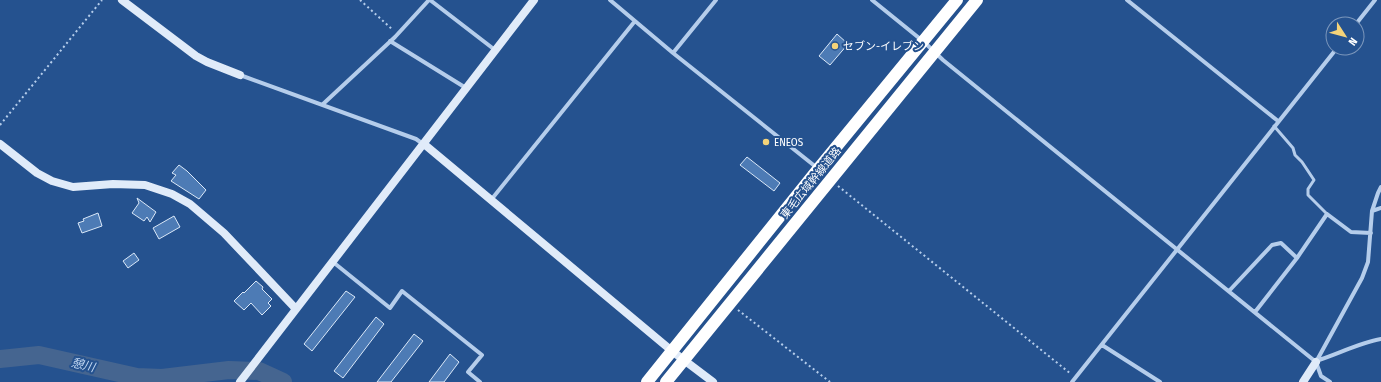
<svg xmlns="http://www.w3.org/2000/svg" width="1381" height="382" font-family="'Fira Sans Condensed','Noto Sans JP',sans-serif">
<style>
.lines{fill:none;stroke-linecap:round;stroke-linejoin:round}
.river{stroke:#456590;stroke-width:18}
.building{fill:#4d7bb5;stroke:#dae8f8}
.path{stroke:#b5cdeb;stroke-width:2;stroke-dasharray:2 3;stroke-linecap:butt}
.lane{stroke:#b5cdeb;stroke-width:3}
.street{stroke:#b5cdeb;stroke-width:4}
.secondary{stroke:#e0ebf9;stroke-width:8}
.highway{stroke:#fff;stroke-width:12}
.poi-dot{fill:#f5d379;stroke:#25528f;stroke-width:1.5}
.labels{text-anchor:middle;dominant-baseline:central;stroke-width:4;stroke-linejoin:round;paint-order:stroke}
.poi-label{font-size:11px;fill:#fff;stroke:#25528f;text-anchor:start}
.street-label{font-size:11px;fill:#fff;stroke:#25528f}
.water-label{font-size:12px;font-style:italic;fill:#c1d7f2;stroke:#25528f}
</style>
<rect width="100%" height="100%" fill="#25528f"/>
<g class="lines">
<path class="river" d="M0,359L39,355L137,377L162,378L229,370L259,371L283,382"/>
</g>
<path class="building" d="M837,34L848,44L830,65L819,56Z
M747,157L780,183L774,191L740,165Z
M179,165L187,171L206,190L199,199L171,181L176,175L172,173Z
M137,198L156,212L150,222L147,217L144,221L132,213L139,203Z
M98,213L102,226L82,233L78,223L84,221L83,219Z
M174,216L180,227L159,239L153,228Z
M134,253L139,260L128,268L123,261Z
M256,281L263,287L262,289L272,299L268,303L271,306L262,315L251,303L244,310L234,301L243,292L244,293Z
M346,291L355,297L312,351L304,344Z
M376,317L384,324L343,378L334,371Z
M414,334L423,341L391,382H377Z
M450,354L459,362L444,382H429Z"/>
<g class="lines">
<path class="path" d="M360,0L393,30
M0,125L102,0
M838,186L1071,374
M738,310L830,382"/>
<path class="lane" d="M1274,126L1293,148L1295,155L1302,162L1314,180L1308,189V195L1327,214"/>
<path class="street" d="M430,0L495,50
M610,0L673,53L816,167
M872,0L924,42L943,60L1316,362L1321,376L1330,382
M1127,0L1278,121
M1356,24L1375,0
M390,41L466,88
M673,53L716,0
M240,75L416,139L423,144
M322,105L395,37L429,0
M491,200L635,21
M1372,211L1381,208
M333,262L390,308L402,291L482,355L468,372L480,382
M1229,291L1272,245L1281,243L1297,258L1327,214L1351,232L1371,233
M1255,312L1297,258
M1102,345L1160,382
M1316,361C1338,354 1359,343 1381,339
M1316,362L1362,278L1368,262L1372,211L1378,193L1381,187
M1072,382L1337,48"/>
<path class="secondary" d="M122,0L196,56L207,62L240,75
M0,144L37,173L52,181L73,187L113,184L145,185L172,194L190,204L224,233L296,309
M424,144L672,351L713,382
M240,382L534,0
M1303,382L1316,362"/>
<path class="highway" d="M647,382L818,169L957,0
M666,382L977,0"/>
</g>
<g class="poi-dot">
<circle cx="835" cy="46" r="4"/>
<circle cx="766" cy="142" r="4"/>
</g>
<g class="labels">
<g class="poi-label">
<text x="843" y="46">セブン-イレブン</text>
<text x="774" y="142">ENEOS</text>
</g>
<g class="street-label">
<text transform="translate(811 183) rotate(-51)">東毛広域幹線道路</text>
</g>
<g class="water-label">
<text transform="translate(83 365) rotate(13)">憩川</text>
</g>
</g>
<g transform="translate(1345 36) rotate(126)"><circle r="19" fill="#25528f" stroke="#7c97bc"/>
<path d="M0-3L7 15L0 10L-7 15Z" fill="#f5d379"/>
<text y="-6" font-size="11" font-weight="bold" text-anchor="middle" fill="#ffffff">N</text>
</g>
</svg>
